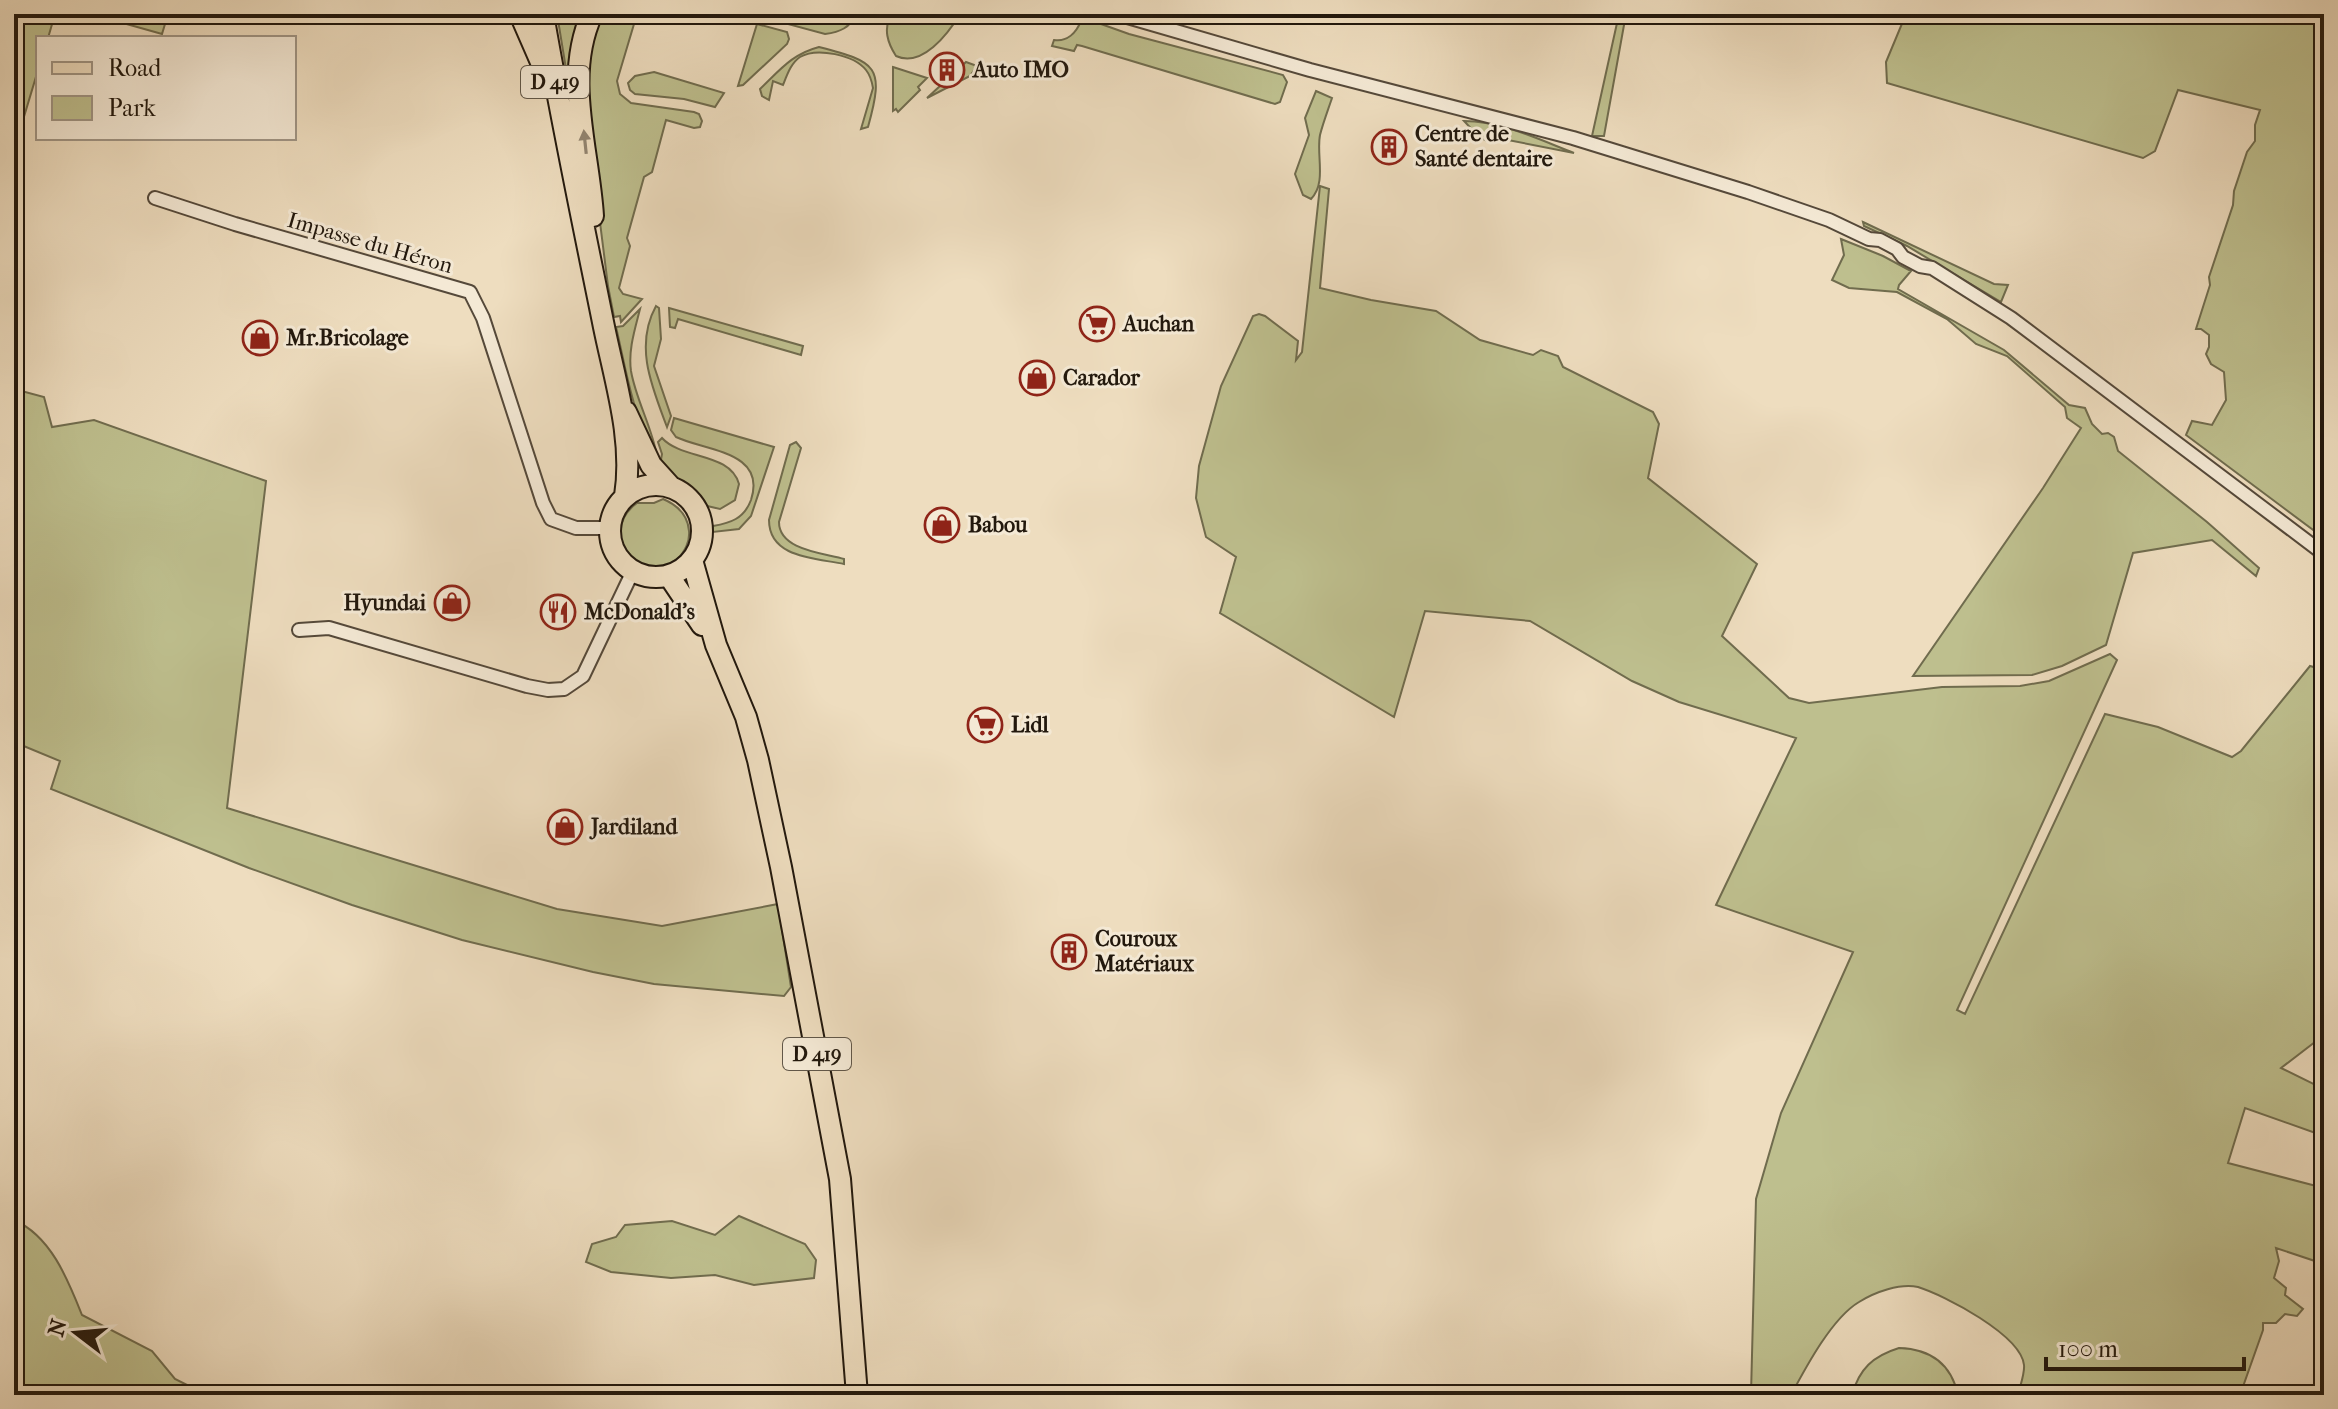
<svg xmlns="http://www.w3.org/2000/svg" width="2338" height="1409" font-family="'IM FELL French Canon',serif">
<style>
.green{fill:#bebf8e;stroke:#706c4e;stroke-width:2}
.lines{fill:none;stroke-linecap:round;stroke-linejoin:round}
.street-casing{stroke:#55493a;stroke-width:16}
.primary-casing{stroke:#22180d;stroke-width:24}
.street{stroke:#f4e9d5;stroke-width:12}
.primary{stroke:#eeddbf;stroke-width:20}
.oneway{fill:#92846f}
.labels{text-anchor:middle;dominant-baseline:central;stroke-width:6;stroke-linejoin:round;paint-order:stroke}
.shield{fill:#f4e9d5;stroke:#615749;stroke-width:2}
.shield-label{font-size:20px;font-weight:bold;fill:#22180d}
.poi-label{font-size:22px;font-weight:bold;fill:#22180d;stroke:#f4e9d5;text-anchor:start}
.street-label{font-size:22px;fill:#22180d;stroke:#f4e9d5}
</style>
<rect width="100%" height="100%" fill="#eeddbf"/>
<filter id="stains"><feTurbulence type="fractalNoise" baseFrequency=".0025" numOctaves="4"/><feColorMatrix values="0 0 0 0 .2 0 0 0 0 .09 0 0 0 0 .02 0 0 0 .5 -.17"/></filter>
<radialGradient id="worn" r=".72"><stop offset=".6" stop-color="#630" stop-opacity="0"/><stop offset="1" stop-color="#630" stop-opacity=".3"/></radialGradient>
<path class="green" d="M14,14H55L48,38H38V70L14,150Z
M91,14H168L162,34Z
M557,14H586L575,124Z
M598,14H637L617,81L620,94L631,103L694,112L699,114L702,121L700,127L694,128L666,120L652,172L644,177L627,238L630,246L619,288L623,294L642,299L621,322L620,316L614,317L608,286L583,87Z
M751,14H856C850,28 840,32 825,34Z
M890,14H960C948,34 922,68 896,56C887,42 884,30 890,14Z
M1619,14H1626L1604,136H1592Z
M1906,14H2324V538L2186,435L2192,421L2212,425L2226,400L2224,372L2211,364L2206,354L2209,347V335L2201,329H2196L2210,285L2209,277L2233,205L2234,191L2247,152L2255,141V125L2260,110L2178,90L2155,151L2143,158L1887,83L1886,62Z
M1087,19L1129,34L1283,75L1287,82L1280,102L1275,104L1082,46L1077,45L1074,51L1052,46L1054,40C1067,42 1076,33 1081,21Z
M757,24L787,32L789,39L787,44L743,85L738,86Z
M819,47C877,62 885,66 868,127L861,129L873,88C872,82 870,75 866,70C854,55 817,47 800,57C791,63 787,75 783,85L773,81L769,100L762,96L760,89C780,70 792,54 819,47Z
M966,62L977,66L970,76L927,98Z
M893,67L927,78L918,87L920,90L898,112L896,109L893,111Z
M654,72L724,93L715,107L684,99L635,94L630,90L628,83L635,76Z
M1316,91L1332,98C1328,110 1323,123 1320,135C1316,155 1327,183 1311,199L1303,195L1295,174L1309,135L1305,118Z
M1464,121C1502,121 1540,140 1574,153L1508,140L1491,143L1479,137Z
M1320,186L1329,189L1320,288L1371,300L1436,311L1480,340L1533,355L1541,350L1558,356L1563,367L1653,412L1659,424L1648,478L1757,564L1722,636L1789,698L1809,703L1942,687L2020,686L2049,681L2110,654L2117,660L1957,1010L1965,1014L2105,714L2158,727L2232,757L2241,751L2310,666L2324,670V1035L2281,1068L2324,1089V1136L2245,1108L2228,1163L2324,1188V1264L2276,1248L2279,1261L2274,1278L2286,1288L2285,1295L2303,1309L2297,1316L2285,1314L2276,1323H2263V1330L2240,1395H2018C2020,1386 2025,1373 2024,1365C2021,1335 1944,1295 1918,1287C1900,1283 1875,1292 1859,1302C1832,1318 1806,1367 1791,1395L1751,1394L1756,1199L1781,1113L1853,952L1716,905L1796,738L1679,702L1632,681L1530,621L1425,611L1394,717L1220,613L1236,557L1206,537L1196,498L1199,466L1221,386L1253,316L1259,314L1265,316L1298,341L1296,360L1302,352Z
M1863,222L1994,284L2008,285L2001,302L1907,246L1864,226Z
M1841,239L1883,256L1911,271L1899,285L1898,289L2004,350L2069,405L2085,408L2092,424L2102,434L2108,433L2114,437L2118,451L2207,522L2259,568L2256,576L2212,540L2133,553L2106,645L2062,666L2032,675L1913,676L2043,488L2081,428L2067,418L2065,407L2007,356L1976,344L1947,319L1897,292L1849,288L1832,280L1844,255Z
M656,306L659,308L661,339L654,366L671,416L667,427C652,387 634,346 656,306Z
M669,308L803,346L801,355L678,319L675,328L670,327Z
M640,309C635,329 628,350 631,371C636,400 652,427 657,456C633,420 626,369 616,327L623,326Z
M14,389L44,397L52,427L94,420L266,481L227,808L557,909L662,926L778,904L791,987L784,996L654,984L593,972L462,940L352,905L249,868L51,789L60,761L14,742Z
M674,418L774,447L751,516L739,529L713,532V526C730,523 744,519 751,500C767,451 705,451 676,437L671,430Z
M662,438C682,460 730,452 739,484L735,500L720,509L703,505L660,465L662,454L658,442Z
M796,442L801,448L779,522C779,550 823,553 844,559V564C815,558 769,558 769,520L790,445Z
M663,499C677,505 688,515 689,531C690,541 685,552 677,559C641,589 596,533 637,503H654Z
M739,1216L805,1244L816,1260L814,1278L754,1285L715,1275L671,1278L611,1272L586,1262L592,1244L616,1237L625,1225L672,1221L715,1235Z
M14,1220C51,1236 68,1280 82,1315L152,1351L175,1379L207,1395H14Z
M1899,1348C1930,1349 1951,1363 1958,1395H1852C1859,1369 1873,1356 1899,1348Z"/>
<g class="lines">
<g class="street-casing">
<path id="street" d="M1117,14L1310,70L1573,138L1748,192L1829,220L1869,239L1880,240L1897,249L1903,257L1920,266L1932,268L2011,318L2324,554
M155,198L235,224L470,292L483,318L543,503L551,519L576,528H610
M299,630L329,628L527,686L548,690L564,689L583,676L633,571"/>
</g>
<g class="primary-casing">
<path id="primary" d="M520,14L544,69
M543,14C561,119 583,223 604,327C615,381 634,440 625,496
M592,14C563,77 589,150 593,216
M626,412L651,465L670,486
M610 531a46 46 0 1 1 92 0a46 46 0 1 1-92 0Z
M692,560L716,645L746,717L758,760L781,867L840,1179L857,1395
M669,576L702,625"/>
</g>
<use href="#street" class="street"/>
<use href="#primary" class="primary"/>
</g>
<defs><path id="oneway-solid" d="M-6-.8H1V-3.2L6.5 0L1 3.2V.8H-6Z" transform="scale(2)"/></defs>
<use class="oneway" href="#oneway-solid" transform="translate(585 142) rotate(-96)"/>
<defs>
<g id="building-ring" transform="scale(1.8)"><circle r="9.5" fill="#f4e9d5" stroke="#8f2418" stroke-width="1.5"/><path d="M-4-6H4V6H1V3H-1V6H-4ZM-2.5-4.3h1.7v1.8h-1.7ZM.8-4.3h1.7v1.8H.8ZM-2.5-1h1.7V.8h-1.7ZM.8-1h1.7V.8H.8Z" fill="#8f2418"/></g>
<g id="supermarket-ring" transform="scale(1.8)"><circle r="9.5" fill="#f4e9d5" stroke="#8f2418" stroke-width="1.5"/><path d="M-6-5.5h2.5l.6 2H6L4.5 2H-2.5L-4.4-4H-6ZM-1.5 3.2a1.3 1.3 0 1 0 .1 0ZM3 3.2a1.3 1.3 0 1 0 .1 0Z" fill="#8f2418"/></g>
<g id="shop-ring" transform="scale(1.8)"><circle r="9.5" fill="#f4e9d5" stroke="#8f2418" stroke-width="1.5"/><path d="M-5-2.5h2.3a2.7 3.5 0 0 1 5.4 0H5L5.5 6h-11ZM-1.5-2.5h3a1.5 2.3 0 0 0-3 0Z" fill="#8f2418"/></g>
<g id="restaurant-ring" transform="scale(1.8)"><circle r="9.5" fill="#f4e9d5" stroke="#8f2418" stroke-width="1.5"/><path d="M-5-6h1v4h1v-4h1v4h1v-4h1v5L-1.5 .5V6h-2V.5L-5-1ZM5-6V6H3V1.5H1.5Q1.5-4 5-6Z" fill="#8f2418"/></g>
</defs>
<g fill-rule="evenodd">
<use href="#building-ring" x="947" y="70"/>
<use href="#building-ring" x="1389" y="147"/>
<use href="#supermarket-ring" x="1097" y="324"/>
<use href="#shop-ring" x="260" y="338"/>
<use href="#shop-ring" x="1037" y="378"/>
<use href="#shop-ring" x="942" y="525"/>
<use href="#shop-ring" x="452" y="603"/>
<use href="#restaurant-ring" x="558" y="612"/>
<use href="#supermarket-ring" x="985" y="725"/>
<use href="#shop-ring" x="565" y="827"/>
<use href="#building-ring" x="1069" y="952"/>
</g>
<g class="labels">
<g class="shield">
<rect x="521" y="66" width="68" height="32" rx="6"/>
<rect x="783" y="1038" width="68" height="32" rx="6"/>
</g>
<g class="shield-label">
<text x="555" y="82">D 419</text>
<text x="817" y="1054">D 419</text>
</g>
<g class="poi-label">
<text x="973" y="70">Auto IMO</text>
<text x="1415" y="134">Centre de<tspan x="1415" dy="25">Santé dentaire</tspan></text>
<text x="1123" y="324">Auchan</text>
<text x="286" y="338">Mr.Bricolage</text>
<text x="1063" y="378">Carador</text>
<text x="968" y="525">Babou</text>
<text x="426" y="603" text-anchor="end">Hyundai</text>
<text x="584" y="612">McDonald's</text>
<text x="1011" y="725">Lidl</text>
<text x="591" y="827">Jardiland</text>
<text x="1095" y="939">Couroux<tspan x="1095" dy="25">Matériaux</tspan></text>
</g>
<g class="street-label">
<text transform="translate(370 243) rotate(16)">Impasse du Héron</text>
</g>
</g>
<rect width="2338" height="1409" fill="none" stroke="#eeddbf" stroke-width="48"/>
<rect x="16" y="16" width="2306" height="1377" fill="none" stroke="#22180d" stroke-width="4"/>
<rect x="24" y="24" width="2290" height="1361" fill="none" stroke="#22180d" stroke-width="2"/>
<rect x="36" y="36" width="260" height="104" fill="#f4e9d5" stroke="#a09585" stroke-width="2"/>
<rect x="52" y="62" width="40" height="12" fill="#eeddbf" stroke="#a09585" stroke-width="2"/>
<text x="108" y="76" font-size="24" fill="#22180d">Road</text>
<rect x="52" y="96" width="40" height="24" fill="#bebf8e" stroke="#a09585" stroke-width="2"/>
<text x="108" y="116" font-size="24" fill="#22180d">Park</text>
<g transform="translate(76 1333) rotate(286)" stroke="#f4e9d5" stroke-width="6" paint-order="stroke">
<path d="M0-6L14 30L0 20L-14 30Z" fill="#22180d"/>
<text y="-12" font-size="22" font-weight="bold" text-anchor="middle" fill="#22180d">N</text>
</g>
<path d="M2046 1357v12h198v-12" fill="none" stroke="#22180d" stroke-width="4"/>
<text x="2058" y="1357" font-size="24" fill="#22180d" stroke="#f4e9d5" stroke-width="6" paint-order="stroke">100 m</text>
<rect width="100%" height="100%" filter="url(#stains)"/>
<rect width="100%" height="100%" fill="url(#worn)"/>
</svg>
